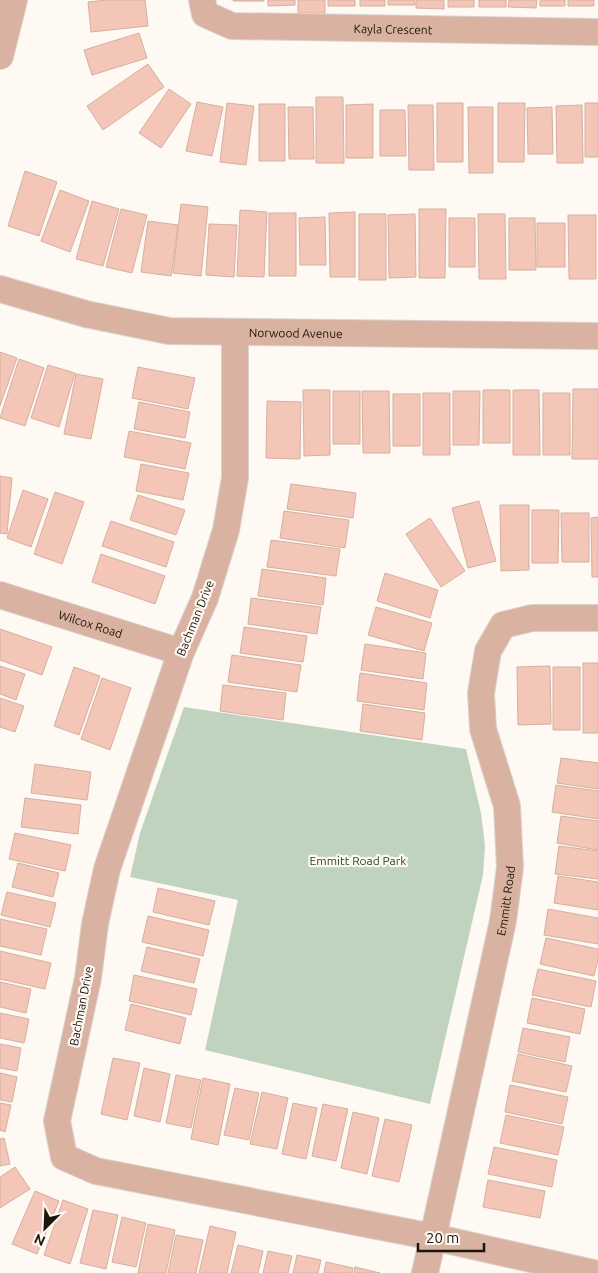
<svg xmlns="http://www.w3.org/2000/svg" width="598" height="1273" font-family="Ubuntu,sans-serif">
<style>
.green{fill:#c0d3bf}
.building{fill:#f3c6b7;stroke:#d5afa2}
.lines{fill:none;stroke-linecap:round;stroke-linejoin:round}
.minor-casing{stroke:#dad4ce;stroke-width:28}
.minor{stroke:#dab2a2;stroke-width:26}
.labels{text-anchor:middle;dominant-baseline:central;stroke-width:4.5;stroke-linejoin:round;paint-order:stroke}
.street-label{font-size:12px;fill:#1d140a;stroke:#fef9f3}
.park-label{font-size:12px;fill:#1f491d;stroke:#fef9f3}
</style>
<rect width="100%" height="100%" fill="#fef9f3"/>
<path class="green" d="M184,707L466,749L481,813L485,846L483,875L430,1104L205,1050L238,900L130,877L140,833Z"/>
<path class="building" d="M106,0H145L148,26L91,32L88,2Z
M233,0H264V1H233Z
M268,0H295V5L268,6Z
M298,0H325V13H298Z
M328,0H355V6H328Z
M360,0H385V6H360Z
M388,0H414L415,5H388Z
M416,0H444V9L416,8Z
M448,0H474V7H448Z
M479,0H506V7H479Z
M509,0H537L536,8L508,7Z
M540,0H565V6H540Z
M568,0H594V6H568Z
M139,33L147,58L92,75L84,50Z
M148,64L164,87L103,130L87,106Z
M169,89L191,104L161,148L139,133Z
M316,97H343L344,163H316Z
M197,102L223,107L212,156L186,151Z
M227,103L254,106L246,165L220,162Z
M437,103H463V162H437Z
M498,103H525L524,162H498Z
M585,103H598V157H585Z
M259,104H285V161H259Z
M373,104V158H346V105Z
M408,105H433L434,170H409Z
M582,105L583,163H557L556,106Z
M288,107H313L314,159H289Z
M468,107H493V173H469Z
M552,107L553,154H528L527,108Z
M380,110H405L406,156H380Z
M25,171L57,182L39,236L8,226Z
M60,190L89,201L70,252L41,241Z
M92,201L119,209L103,266L76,259Z
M181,204L208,207L201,276L173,273Z
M121,209L147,215L132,273L106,267Z
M419,209H446L445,278H419Z
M240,210L267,212L264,277L237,276Z
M355,212V277H330L329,213Z
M269,213H296V276H269Z
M359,214H386V280H359Z
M415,214L416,277L389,278L388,215Z
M478,214H505L506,279H479Z
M568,215H596V279H569Z
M325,217L326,265H300L299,218Z
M449,218H475V267H449Z
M509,218H535L536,270H509Z
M148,221L178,225L171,276L141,272Z
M537,223H565V267H537Z
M209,224L237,225L234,277L206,275Z
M0,352L17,358L0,406Z
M19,359L44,368L25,426L0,418Z
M48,365L75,373L59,427L31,418Z
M138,367L195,378L188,409L132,398Z
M76,374L103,379L91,439L64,434Z
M573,389H598V459H572Z
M303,390H330V455L304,456Z
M483,390H510V443H483Z
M513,390H539L540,455H513Z
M333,391H360V444H333Z
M362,391H389L390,453H363Z
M453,391H480L479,445H453Z
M423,393H450V455H423Z
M543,393H570V455H543Z
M393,394H420V446H393Z
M267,401L301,402L300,459L266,458Z
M139,402L190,412L185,438L134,429Z
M129,431L191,443L185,469L124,457Z
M141,464L189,473L183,500L136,491Z
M0,476L12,478L7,534L0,533Z
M291,484L356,493L353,518L287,509Z
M23,490L48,499L31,547L7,538Z
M55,492L84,502L62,564L34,554Z
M138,495L185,510L176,535L130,520Z
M479,501L496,561L468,568L452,508Z
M500,505H529V570L501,571Z
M532,510H559L558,563H532Z
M284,511L349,520L345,548L280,538Z
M561,513H589V562H562Z
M598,517V577H592L591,518Z
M430,518L465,571L441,587L406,534Z
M111,521L174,542L166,567L102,546Z
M271,540L340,549L336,576L267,567Z
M101,554L165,576L155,604L92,582Z
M262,569L326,578L323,605L258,596Z
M385,573L438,590L430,618L377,601Z
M251,598L321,607L317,634L248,624Z
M376,607L432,623L424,651L368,635Z
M244,627L307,636L303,662L240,653Z
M0,629L52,647L42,675L0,660Z
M365,644L426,653L423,679L361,670Z
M232,655L301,665L297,692L228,682Z
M583,663H598V733H583Z
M0,666L25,674L16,700L0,694Z
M550,666L551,724L518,725L517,667Z
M74,667L100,676L79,735L54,726Z
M553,667H580V730H553Z
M360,673L427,683L424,710L357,701Z
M102,678L131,688L110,750L81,739Z
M223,685L286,693L283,720L220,711Z
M0,698L24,706L15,732L0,727Z
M363,704L425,713L422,740L360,731Z
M561,758L598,763V789L557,783Z
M35,764L91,772L87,800L31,793Z
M556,785L598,791V819L552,812Z
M25,798L81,805L78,834L21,827Z
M561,816L598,821V850L557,843Z
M15,833L71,845L65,871L9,859Z
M559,846L598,851V879L555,874Z
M18,863L59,873L53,897L12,887Z
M558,876L598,882V910L554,903Z
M158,888L215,901L209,925L153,912Z
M7,892L56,903L50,927L1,915Z
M548,909L598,918V944L544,935Z
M148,916L209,930L203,956L142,942Z
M0,919L47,929L41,955L0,946Z
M546,938L598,949V960L594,976L540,964Z
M147,947L200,959L194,983L141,971Z
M0,951L51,963L45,989L0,979Z
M538,969L596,981L591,1007L532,995Z
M134,975L197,989L191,1015L129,1001Z
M0,982L31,989L26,1013L0,1007Z
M532,998L585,1009L580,1034L527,1023Z
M131,1004L186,1018L180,1044L125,1030Z
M0,1013L29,1019L24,1043L0,1038Z
M523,1028L570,1037L565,1062L518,1052Z
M0,1044L21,1048L17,1071L0,1068Z
M518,1054L572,1066L566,1092L512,1081Z
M113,1058L140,1063L127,1120L101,1114Z
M144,1068L170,1074L160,1122L134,1116Z
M0,1073L17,1077L12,1102L0,1100Z
M176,1075L201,1080L191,1128L166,1123Z
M203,1078L230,1084L218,1145L191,1139Z
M510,1085L568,1097L562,1124L505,1112Z
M235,1088L259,1093L249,1140L224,1135Z
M262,1092L288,1098L277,1149L250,1144Z
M0,1103L11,1105L5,1132L0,1130Z
M293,1103L317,1108L306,1159L282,1154Z
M323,1104L348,1109L336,1161L312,1156Z
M353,1112L379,1118L367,1174L341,1168Z
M506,1115L564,1127L558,1155L500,1143Z
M385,1119L412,1125L399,1182L372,1176Z
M4,1138L10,1164L0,1166V1139Z
M494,1147L557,1160L552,1187L488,1174Z
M15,1167L30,1189L0,1208V1177Z
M488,1180L545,1191L540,1218L483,1207Z
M35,1191L59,1201L37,1254L12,1244Z
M63,1200L88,1209L70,1264L44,1255Z
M93,1210L118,1215L106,1269L80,1263Z
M122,1217L146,1223L136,1267L112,1262Z
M148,1224L175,1230L166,1273H138Z
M210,1226L236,1232L227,1273H199Z
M176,1235L203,1240L196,1273H168Z
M238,1245L263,1251L258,1273H231Z
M268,1251L292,1256L288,1273H263Z
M297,1255L321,1260L318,1273H293Z
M326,1262L353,1268L352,1273H324Z
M355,1267L380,1273H354Z"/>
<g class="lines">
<g class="minor-casing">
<g id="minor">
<path id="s1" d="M202,0L205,14L232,26L598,32"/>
<path d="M0,56L14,0"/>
<path id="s2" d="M0,289L86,314L169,331L598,336"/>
<path d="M235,333V478L226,530L205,598L181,652L107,869L95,924L88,978L57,1121L64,1157L96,1171L433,1237L593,1273"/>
<path id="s3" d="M0,595L181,652"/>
<path id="s4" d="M425,1273L503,921L510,867L507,806L483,729L481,693L488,651L503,625L532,618H598"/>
</g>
</g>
<use href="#minor" class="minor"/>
</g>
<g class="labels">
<g class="street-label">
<text stroke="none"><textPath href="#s1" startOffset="205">Kayla Crescent</textPath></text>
<text stroke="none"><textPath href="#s2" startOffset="301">Norwood Avenue</textPath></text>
<text transform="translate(195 618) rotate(-68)">Bachman Drive</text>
<text stroke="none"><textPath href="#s3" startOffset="95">Wilcox Road</textPath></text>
<text stroke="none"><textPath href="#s4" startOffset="381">Emmitt Road</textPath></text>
<text transform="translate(81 1006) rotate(-79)">Bachman Drive</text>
</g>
<g class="park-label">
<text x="358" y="860">Emmitt Road Park</text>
</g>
</g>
<g transform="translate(45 1228) rotate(204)" stroke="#fef9f3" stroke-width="4" paint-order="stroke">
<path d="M0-4L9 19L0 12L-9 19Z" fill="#1d140a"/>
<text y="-8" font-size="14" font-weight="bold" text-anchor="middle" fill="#1d140a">N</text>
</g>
<path d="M418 1243v8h66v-8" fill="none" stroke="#1d140a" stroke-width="2.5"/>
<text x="426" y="1243" font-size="15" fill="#1d140a" stroke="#fef9f3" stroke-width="4" paint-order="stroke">20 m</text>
</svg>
